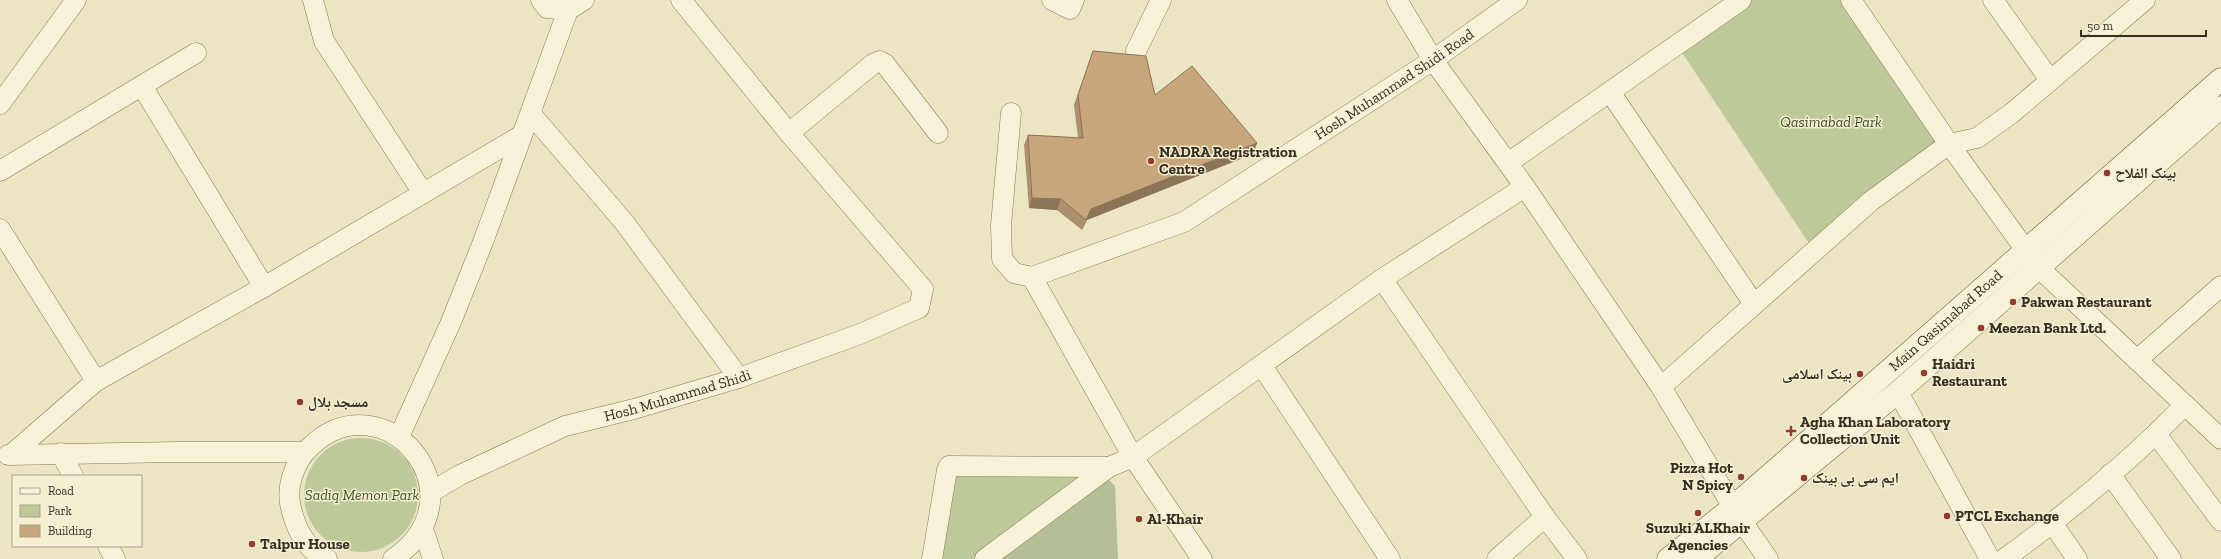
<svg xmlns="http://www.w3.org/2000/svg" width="2221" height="559" font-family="'Zilla Slab','Noto Naskh Arabic',serif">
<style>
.green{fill:#bdc998}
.cemetery{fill:#b4bf97}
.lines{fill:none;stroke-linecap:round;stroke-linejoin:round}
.minor-casing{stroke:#85785b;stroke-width:21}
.secondary-casing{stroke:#67593f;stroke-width:23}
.minor{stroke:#f7f2d7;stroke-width:20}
.secondary{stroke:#f7f2d7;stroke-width:22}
.wall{fill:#ac8f6b}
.shaded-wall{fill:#8c7457}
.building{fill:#c8a67c;stroke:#8c7457}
.poi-dot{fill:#913b2e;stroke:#f4efd3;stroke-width:1.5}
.labels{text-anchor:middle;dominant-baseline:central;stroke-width:3;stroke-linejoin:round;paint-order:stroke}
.street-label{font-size:15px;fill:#362d1f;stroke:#f4efd3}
.park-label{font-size:15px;font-style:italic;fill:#415226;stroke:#f4efd3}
.poi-label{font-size:15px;font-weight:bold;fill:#362d1f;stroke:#f4efd3;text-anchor:start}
</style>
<rect width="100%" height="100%" fill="#ece5c4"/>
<path class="green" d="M1741,0H1851L1949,144L1814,251L1677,45Z
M304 495a57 57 0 1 1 114 0a57 57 0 1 1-114 0Z
M1109,467L985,559H932L947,470Z"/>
<path class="cemetery" d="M1102,473L1115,486L1118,559H985Z"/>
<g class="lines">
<g class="minor-casing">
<g id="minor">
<path d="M313,0L324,41L423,193"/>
<path d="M541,0L547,8L568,10"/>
<path d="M1052,0L1070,9L1074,0"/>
<path d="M1397,0L1433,60L1525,187L1661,387"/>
<path d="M1851,0L1949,144L2038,267L2185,405C2130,461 2068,513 2004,559"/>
<path d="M1993,0L2050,80"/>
<path d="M1136,51L1161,0"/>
<path d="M142,86L264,287"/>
<path d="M1610,92L1754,304"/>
<path d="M0,104L76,0"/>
<path d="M1011,113L1001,225L1002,259L1014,273L1032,277L1133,457L1202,559"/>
<path d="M531,114L624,222L739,378"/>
<path d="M789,133L873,64L880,61L885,64L938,133"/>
<path d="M1508,163L1741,0"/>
<path d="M0,171L196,53"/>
<path d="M0,229L96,381"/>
<path id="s1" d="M1032,277L1184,222L1433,60L1517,0"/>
<path d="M2137,360L2221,286"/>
<path d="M1262,366L1390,559"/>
<path d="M1898,392L1990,559"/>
<path d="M2185,405L2221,439"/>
<path d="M2156,434L2221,521"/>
<path d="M399,437L451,322L483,242L568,10L584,0"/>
<path d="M61,453L73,476"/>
<path d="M12,454L96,381L264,287L522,135"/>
<path d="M8,455L178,452H304"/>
<path d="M2110,474L2171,559"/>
<path id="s2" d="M431,492L460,475L565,426L634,409L739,378L860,334L919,308L923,289L789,133L681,0"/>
<path d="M1733,507L1661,387L1871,201L1949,144L1977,138L2012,113L2145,0"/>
<path d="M1545,517L1577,559"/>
<path d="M1741,520L1768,559"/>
<path d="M2053,524L2077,559"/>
<path d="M423,529L433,559"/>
<path d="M108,546L115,559"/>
<path d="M327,559C305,550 294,525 290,503C287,485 295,461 309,448C382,375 487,494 393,559"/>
<path d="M932,559L947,470L949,466L1109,467"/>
<path d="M985,559L1109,467L1133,457L1382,279"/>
<path d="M1497,559L1545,517L1382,279L1525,187"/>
</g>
</g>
<g class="secondary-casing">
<g id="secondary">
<path id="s3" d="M1668,559L1733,507L2221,79"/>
<path d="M1696,559L1898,392L2221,107"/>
</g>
</g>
<use href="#minor" class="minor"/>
<use href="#secondary" class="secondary"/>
</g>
<path class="wall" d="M1093,51L1155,95L1257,143L1253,154L1087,220L1082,230L1057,210L1029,208L1024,145L1028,135L1078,138L1074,105Z"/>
<path class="shaded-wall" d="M1257,143L1253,154L1087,220L1082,230L1091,209Z
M1032,198L1061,199L1057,210L1029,208Z"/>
<path class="building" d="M1093,51L1146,56L1155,95L1192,66L1257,143L1091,209L1086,220L1061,199L1032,198L1028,135L1083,138L1078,95Z"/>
<g class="poi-dot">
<circle cx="1151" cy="161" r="4"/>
<circle cx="2107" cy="173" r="4"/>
<circle cx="2013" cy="302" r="4"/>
<circle cx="1981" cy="328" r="4"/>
<circle cx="1924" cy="373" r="4"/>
<circle cx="1860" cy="374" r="4"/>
<circle cx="300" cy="402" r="4"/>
<path d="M1789 425h4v4h4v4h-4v4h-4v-4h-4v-4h4z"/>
<circle cx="1741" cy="477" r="4"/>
<circle cx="1804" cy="478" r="4"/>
<circle cx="1698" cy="513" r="4"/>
<circle cx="1947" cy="516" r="4"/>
<circle cx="1139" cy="519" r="4"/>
<circle cx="252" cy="544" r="4"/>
</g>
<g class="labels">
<g class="street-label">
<text stroke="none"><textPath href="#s1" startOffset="413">Hosh Muhammad Shidi Road</textPath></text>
<text stroke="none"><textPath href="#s3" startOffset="366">Main Qasimabad Road</textPath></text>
<text stroke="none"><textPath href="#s2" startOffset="266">Hosh Muhammad Shidi</textPath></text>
</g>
<g class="park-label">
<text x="1831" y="122">Qasimabad Park</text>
<text x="362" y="495">Sadiq Memon Park</text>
</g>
<g class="poi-label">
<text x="1159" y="152">NADRA Registration<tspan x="1159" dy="17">Centre</tspan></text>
<text x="2115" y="173">بینک الفلاح</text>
<text x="2021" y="302">Pakwan Restaurant</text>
<text x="1989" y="328">Meezan Bank Ltd.</text>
<text x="1932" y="364">Haidri<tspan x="1932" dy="17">Restaurant</tspan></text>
<text x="1852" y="374" text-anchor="end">بینک اسلامی</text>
<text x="308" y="402">مسجد بلال</text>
<text x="1800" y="422">Agha Khan Laboratory<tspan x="1800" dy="17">Collection Unit</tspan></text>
<text x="1733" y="468" text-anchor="end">Pizza Hot<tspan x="1733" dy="17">N Spicy</tspan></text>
<text x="1812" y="478">ایم سی بی بینک</text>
<text x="1955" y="516">PTCL Exchange</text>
<text x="1147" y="519">Al-Khair</text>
<text x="1698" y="528" text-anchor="middle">Suzuki ALKhair<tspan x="1698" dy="17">Agencies</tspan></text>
<text x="260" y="544">Talpur House</text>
</g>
</g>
<rect x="12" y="475" width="130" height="72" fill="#f4efd3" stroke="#a8a18b"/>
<rect x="20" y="488" width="20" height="6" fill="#f7f2d7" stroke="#a8a18b"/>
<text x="48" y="495" font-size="12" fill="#362d1f">Road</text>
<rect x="20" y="505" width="20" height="12" fill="#bdc998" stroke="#a8a18b"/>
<text x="48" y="515" font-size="12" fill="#362d1f">Park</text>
<rect x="20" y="525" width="20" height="12" fill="#c8a67c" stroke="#a8a18b"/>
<text x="48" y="535" font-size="12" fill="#362d1f">Building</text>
<path d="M2081 30v6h125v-6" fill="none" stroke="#362d1f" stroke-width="2"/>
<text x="2087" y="30" font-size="12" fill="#362d1f" stroke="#f4efd3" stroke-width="3" paint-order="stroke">50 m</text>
</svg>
